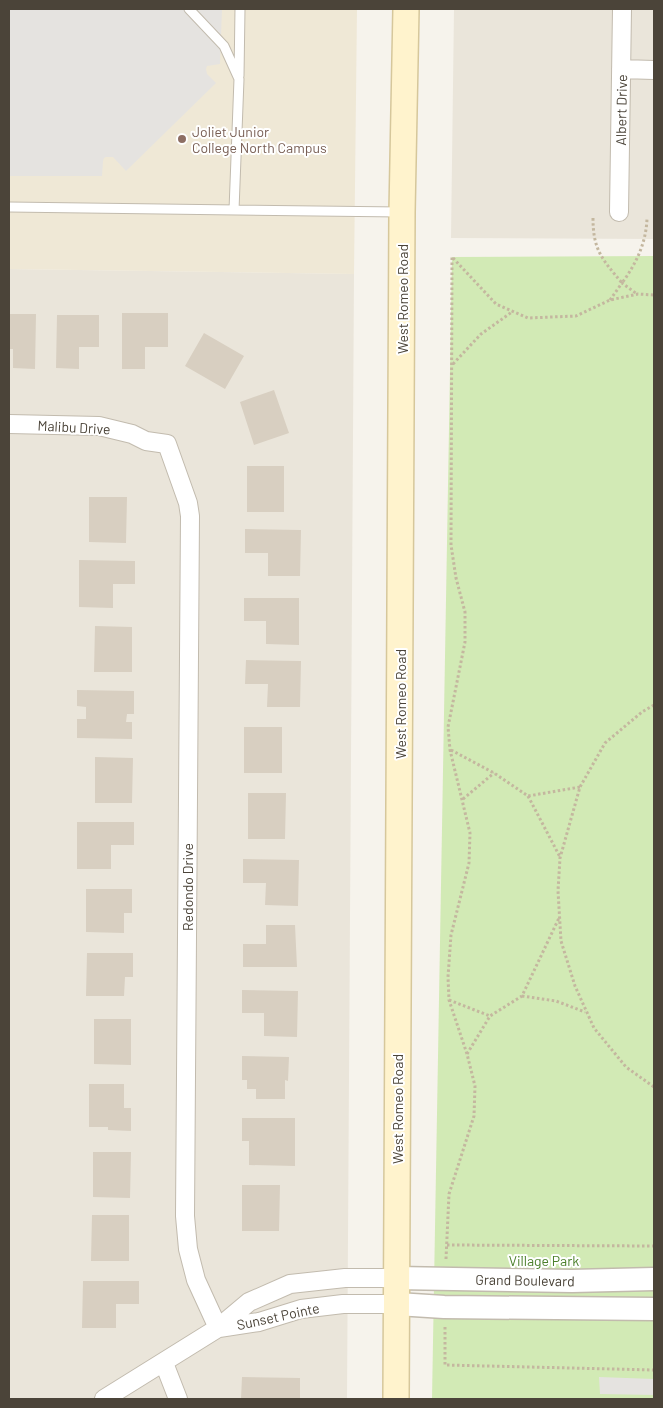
<svg xmlns="http://www.w3.org/2000/svg" width="663" height="1408" font-family="Barlow,sans-serif">
<style>
.residential{fill:#eae5da}
.education{fill:#efe8d6}
.green{fill:#d2eab5}
.parking{fill:#e5e3e0}
.building{fill:#d8cfc1}
.lines{fill:none;stroke-linecap:round;stroke-linejoin:round}
.service-casing{stroke:#c2bbae;stroke-width:11}
.minor-casing{stroke:#c2bbae;stroke-width:20}
.tertiary-casing{stroke:#c2bbae;stroke-width:25}
.secondary-casing{stroke:#d6c79b;stroke-width:28}
.path{stroke:#c4b79f;stroke-width:3;stroke-dasharray:2.5 2.5;stroke-linecap:butt}
.service{stroke:#fff;stroke-width:9}
.minor{stroke:#fff;stroke-width:18}
.tertiary{stroke:#fff;stroke-width:22}
.secondary{stroke:#fff3cd;stroke-width:25}
.education-dot{fill:#8d6e63;stroke:#fff;stroke-width:2}
.labels{text-anchor:middle;dominant-baseline:central;stroke-width:4;stroke-linejoin:round;paint-order:stroke}
.street-label{font-size:14px;fill:#4b4439;stroke:#fff}
.education-label{font-size:14px;fill:#785e54;stroke:#fff;text-anchor:start}
.park-label{font-size:14px;fill:#4a7f2a;stroke:#fff}
</style>
<rect width="100%" height="100%" fill="#f6f3ec"/>
<path class="residential" d="M454,9H654V239L451,238Z
M9,269L354,274L347,1399H9Z"/>
<path class="education" d="M9,9H357L354,274L9,269Z"/>
<path class="green" d="M654,256V1399H432L452,257Z"/>
<path class="parking" d="M9,9H222L220,64L207,66L206,69L207,74L216,83L126,171L113,157H106L104,158L103,161L102,176H9Z
M599,1377L654,1379V1395L600,1394Z"/>
<path class="building" d="M122,313H168V347H145V369H122Z
M9,314H36L35,369L13,368V349H9Z
M57,315H99V347H79V369L56,368Z
M204,333L244,356L225,389L185,366Z
M274,390L289,433L254,445L240,402Z
M247,466H284V512H247Z
M89,497H127L126,543L89,542Z
M245,529L301,530L300,576H268V553H245Z
M79,560L135,561V584H113V608L79,607Z
M244,598H299V645L266,644V621H244Z
M95,626L132,627V672H94Z
M246,660L301,661L300,707H267L268,684H245Z
M77,690L134,691V714H127L126,722H132V739L77,738V719H86V707L77,706Z
M244,727H282V773H244Z
M95,757L133,758L132,803H95Z
M248,793H286L285,839H248Z
M77,822H134V845H111V869H77Z
M243,859L299,860L298,906L265,905L266,883H243Z
M86,889H132V913H124V933L86,932Z
M266,925H295L297,967H243V944H266Z
M87,953H133V977H125L124,996H86Z
M242,990L298,991L297,1037L264,1036V1013H242Z
M94,1019H131V1065L94,1064Z
M242,1056L289,1057L288,1081L285,1080V1099H256V1089H247V1080H242Z
M89,1084H124V1108H131V1131L108,1130V1127H89Z
M242,1118H295V1166L249,1165V1141H242Z
M93,1152H131L130,1198L93,1197Z
M242,1185H280L279,1231H242Z
M92,1215H129V1261H91Z
M83,1281H139V1304H116V1328H82Z
M242,1377L300,1378V1399H241Z"/>
<g class="lines">
<g class="service-casing">
<path id="service" d="M189,9L224,46L239,79L234,210
M239,76L240,9
M9,207L400,212"/>
</g>
<g class="minor-casing">
<path id="minor" d="M621,69L654,70
M619,212L622,9
M9,424L99,426L132,434L146,441L167,444L188,503L190,516L185,1216L188,1249L196,1280L218,1328
M219,1328L259,1322L301,1309L343,1304H397
M164,1363L178,1399
M104,1399L218,1328L249,1302L290,1284L345,1278H397"/>
</g>
<g class="tertiary-casing">
<path id="tertiary" d="M397,1278L572,1281L654,1279
M397,1304L444,1307L654,1309"/>
</g>
<g class="secondary-casing">
<path id="secondary" d="M396,1399L402,212L406,9"/>
</g>
<path class="path" d="M593,218C593,250 602,259 622,283C636,264 646,243 647,219
M453,258L496,304L528,318L576,316L610,300L638,294L654,295
M610,300L622,283L637,294
M453,364L481,334L512,312
M654,705L642,712L605,743L580,787L560,858L558,891L561,941L575,986L594,1028L626,1067L654,1087
M451,750L494,773L528,796L580,787
M528,796L560,857
M463,799L494,773
M522,996L556,1001L585,1012
M449,1000L490,1016
M467,1054L490,1016L522,996L559,918
M447,1245L654,1246
M446,1259L449,1194L474,1116L475,1086L467,1054L449,1000L448,977L451,935L469,863L470,833L450,750L448,727L465,642V612L456,578L451,545L452,257
M445,1327V1365L654,1370"/>
<use href="#service" class="service"/>
<use href="#minor" class="minor"/>
<use href="#tertiary" class="tertiary"/>
<use href="#secondary" class="secondary"/>
</g>
<circle class="education-dot" cx="182" cy="139" r="5"/>
<g class="labels">
<g class="street-label">
<text transform="translate(621 110) rotate(-89)">Albert Drive</text>
<text transform="translate(402 299) rotate(-90)">West Romeo Road</text>
<text transform="translate(74 427) rotate(3)">Malibu Drive</text>
<text transform="translate(400 704) rotate(-90)">West Romeo Road</text>
<text transform="translate(187 887) rotate(-90)">Redondo Drive</text>
<text transform="translate(397 1109) rotate(-90)">West Romeo Road</text>
<text transform="translate(525 1280) rotate(1)">Grand Boulevard</text>
<text transform="translate(278 1316) rotate(-12)">Sunset Pointe</text>
</g>
<g class="education-label">
<text x="192" y="131">Joliet Junior<tspan x="192" dy="16">College North Campus</tspan></text>
</g>
<g class="park-label">
<text x="544" y="1260">Village Park</text>
</g>
</g>
<rect width="663" height="1408" fill="none" stroke="#4b4439" stroke-width="20"/>
</svg>
